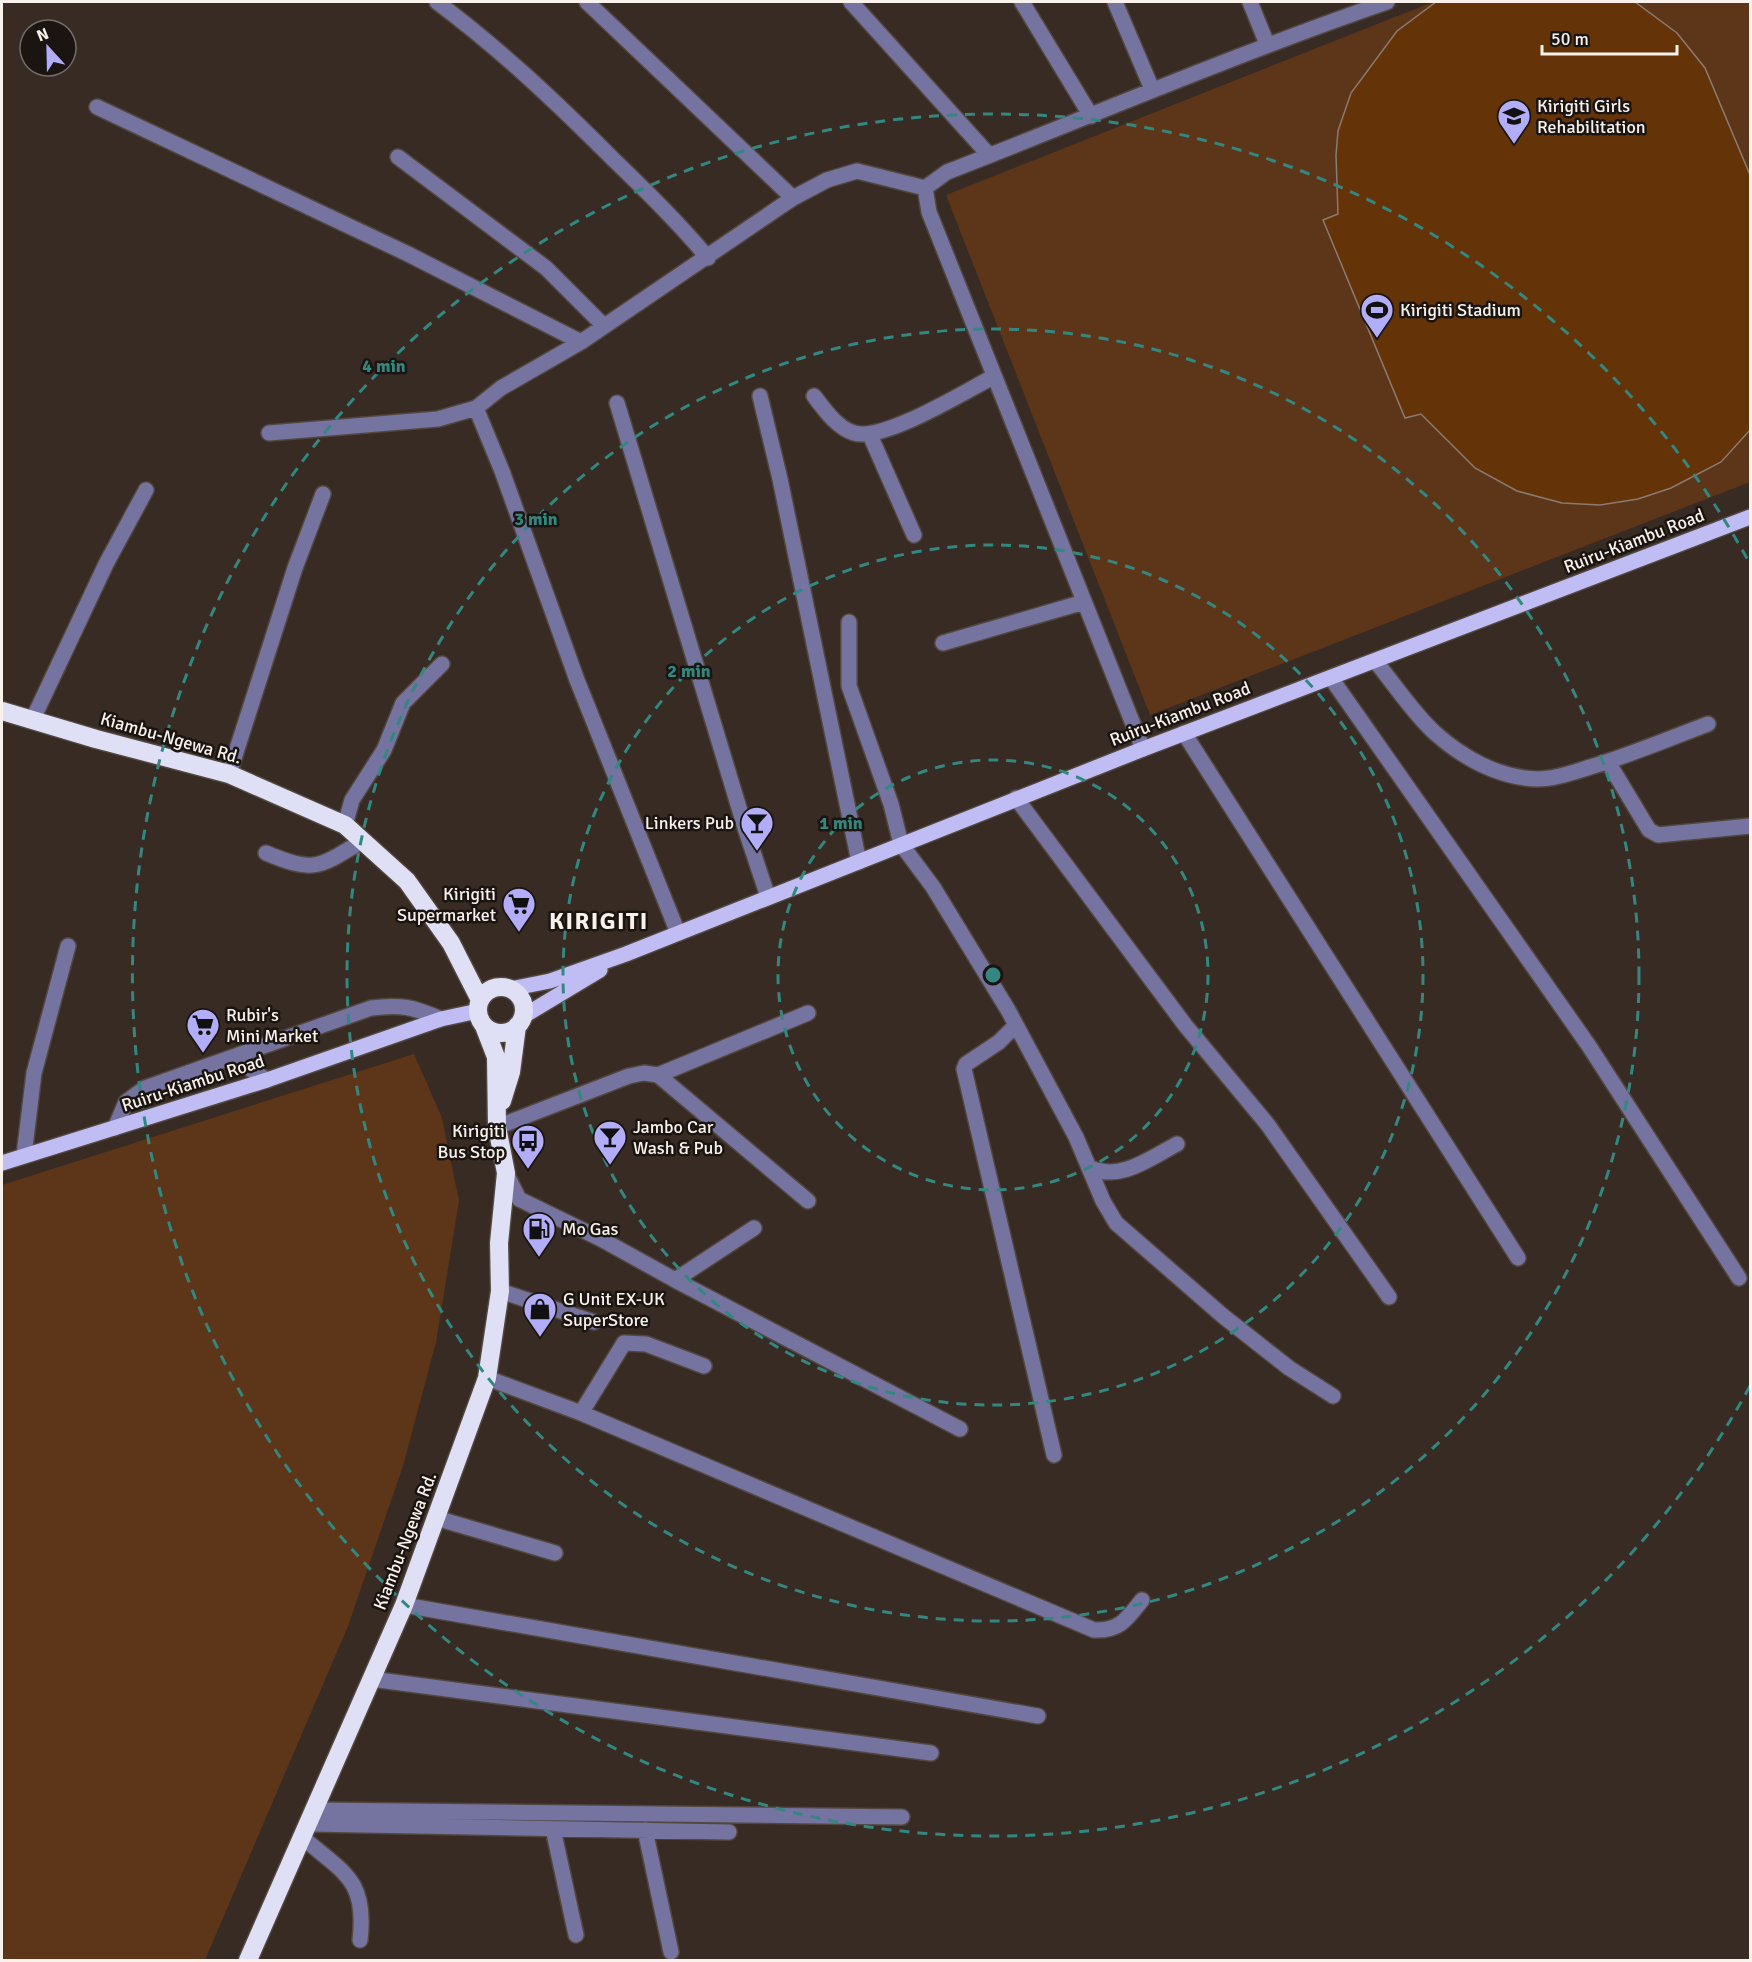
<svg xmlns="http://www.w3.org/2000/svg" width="1752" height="1962" font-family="Signika,sans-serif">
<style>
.grass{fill:#5d3619}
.building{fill:#653308;stroke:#8a7b72;stroke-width:1.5}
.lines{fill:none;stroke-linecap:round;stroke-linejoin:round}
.minor-casing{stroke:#52473f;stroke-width:18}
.major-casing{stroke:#52473f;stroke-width:18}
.highway-casing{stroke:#52473f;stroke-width:21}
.minor{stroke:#75739f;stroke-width:15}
.major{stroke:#bfbdf3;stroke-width:15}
.highway{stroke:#dfdff5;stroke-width:18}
.ring{fill:none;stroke:#328881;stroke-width:3;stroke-dasharray:10 8}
.labels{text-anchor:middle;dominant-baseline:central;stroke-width:5;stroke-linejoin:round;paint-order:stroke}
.poi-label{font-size:18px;fill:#f9f1ec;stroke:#1a1511;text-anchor:start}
.street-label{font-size:18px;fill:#f9f1ec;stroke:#1a1511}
.district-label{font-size:24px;font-weight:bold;letter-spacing:1.5px;fill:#f9f1ec;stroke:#1a1511}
.centre{fill:#328881;stroke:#1a1511;stroke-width:3}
.ring-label{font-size:18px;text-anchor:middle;font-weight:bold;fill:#328881;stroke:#1a1511;stroke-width:5;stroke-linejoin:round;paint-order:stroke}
</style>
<rect width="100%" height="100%" fill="#372b23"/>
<path class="grass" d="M1433,2H1750V482L1150,715L946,195Z
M414,1054L442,1118L459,1201L436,1342L403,1466L348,1626L205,1960H2V1185Z"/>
<path class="building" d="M1436,2H1635L1677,33L1705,68L1750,175V430L1721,462L1671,488L1638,499L1600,505L1562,503L1517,491L1475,468L1421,414L1405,418L1323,220L1338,214L1336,155L1338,131L1351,93L1397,31Z"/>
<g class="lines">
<g class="minor-casing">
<path id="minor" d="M437,2C500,49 556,102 612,158C645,190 678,222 708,258
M587,2L793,198
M851,2L989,155
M1022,2L1091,116
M1115,2L1152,89
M1250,2L1267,44
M97,107L408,254L581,342
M398,157L546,268L603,325
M760,396L780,479L859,862
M814,396C824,409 837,428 854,433C883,442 964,392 993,377
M617,403L746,831L768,897
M269,433L438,419L476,408
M870,435L914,535
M849,622V686L891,804L901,844L933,887L1008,1010L1076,1137L1103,1201L1116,1223L1223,1316L1289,1368L1333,1396
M943,643L1084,602
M1376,662C1395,685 1413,713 1435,733C1463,758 1499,778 1537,779C1554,779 1571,773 1587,768C1628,756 1668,739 1708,724
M1331,678L1589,1046L1739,1278
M32,721L106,564L146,490
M1184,733L1518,1258
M1143,749L929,212L925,188L947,172C1094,115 1239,53 1387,2
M1608,762L1649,830L1658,835L1750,826
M229,774L295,568L323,494
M1016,798L1185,1025L1268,1125L1389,1297
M345,825L352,800L384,750L403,703L442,664
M266,853C314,873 318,868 362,841
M678,933L577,680L502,471L476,408L501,388L581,342L793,198L827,180L857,171L925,188
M1016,1025L999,1042L966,1064L964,1069L1054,1455
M233,1058L267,1080
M658,1075L808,1013
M497,1127L629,1076L644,1073L658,1075L808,1201
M115,1128L126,1102L145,1088L371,1008C401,1004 413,1007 441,1019
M24,1155L34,1073L68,946
M1090,1168C1121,1181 1149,1159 1177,1144
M506,1173L519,1199L601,1239L675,1280L960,1429
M675,1280L754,1228
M500,1291L594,1322
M487,1378L581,1413L1094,1630C1120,1631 1127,1619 1142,1600
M581,1413L624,1343L646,1344L704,1366
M436,1518L555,1553
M404,1605L1038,1716
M371,1679L931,1753
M316,1810L902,1817
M310,1824L729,1832
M553,1829L576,1935
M645,1830L671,1952
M303,1838C344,1873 367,1880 360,1940"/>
</g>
<g class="major-casing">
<path id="major" d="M510,989L550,981L626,954L1143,749L1750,517
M522,1017L600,970
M2,1163L267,1080L441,1019L478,1011"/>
</g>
<g class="highway-casing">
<path id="highway" d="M2,711L96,739L229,774L345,825L407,881L451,943L480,1000
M478 1010a23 23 0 1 1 46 0a23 23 0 1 1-46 0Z
M502,1101L511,1072L517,1026
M248,1960L404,1605L487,1378L500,1291L499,1243L506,1173L497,1127L496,1057L484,1026"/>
</g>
<use href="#minor" class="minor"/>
<use href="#major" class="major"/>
<use href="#highway" class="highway"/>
</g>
<g class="ring">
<circle cx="993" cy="975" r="215"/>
<circle cx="993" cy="975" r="430"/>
<circle cx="993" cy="975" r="646"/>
<path d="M1750 1386A861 861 0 1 1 1750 564"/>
</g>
<defs>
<g id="school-pin" transform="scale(1.725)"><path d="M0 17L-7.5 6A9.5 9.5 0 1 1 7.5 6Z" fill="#b2adf9" stroke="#1a1511"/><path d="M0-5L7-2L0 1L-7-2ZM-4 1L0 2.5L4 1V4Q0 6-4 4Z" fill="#111"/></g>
<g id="stadium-pin" transform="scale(1.725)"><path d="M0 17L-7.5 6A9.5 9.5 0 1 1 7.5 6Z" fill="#b2adf9" stroke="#1a1511"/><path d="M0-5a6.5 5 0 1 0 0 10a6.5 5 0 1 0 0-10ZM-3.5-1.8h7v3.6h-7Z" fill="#111"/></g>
<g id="bar-pin" transform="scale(1.725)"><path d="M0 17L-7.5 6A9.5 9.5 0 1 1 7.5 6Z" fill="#b2adf9" stroke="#1a1511"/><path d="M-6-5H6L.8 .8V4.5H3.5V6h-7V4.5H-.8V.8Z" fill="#111"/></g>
<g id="supermarket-pin" transform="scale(1.725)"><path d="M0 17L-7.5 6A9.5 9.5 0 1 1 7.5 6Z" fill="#b2adf9" stroke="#1a1511"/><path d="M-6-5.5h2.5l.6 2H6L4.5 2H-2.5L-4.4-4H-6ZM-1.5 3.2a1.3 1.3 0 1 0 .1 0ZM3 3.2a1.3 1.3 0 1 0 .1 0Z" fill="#111"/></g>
<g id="bus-pin" transform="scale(1.725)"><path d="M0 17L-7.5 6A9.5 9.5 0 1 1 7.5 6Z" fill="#b2adf9" stroke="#1a1511"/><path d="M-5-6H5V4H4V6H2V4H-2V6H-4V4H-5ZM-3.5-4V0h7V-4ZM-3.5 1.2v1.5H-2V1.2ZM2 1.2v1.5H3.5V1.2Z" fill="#111"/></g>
<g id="fuel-pin" transform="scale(1.725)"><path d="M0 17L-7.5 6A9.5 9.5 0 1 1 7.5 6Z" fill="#b2adf9" stroke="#1a1511"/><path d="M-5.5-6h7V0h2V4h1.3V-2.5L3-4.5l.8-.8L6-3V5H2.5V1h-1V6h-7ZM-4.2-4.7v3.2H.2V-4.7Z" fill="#111"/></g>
<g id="shop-pin" transform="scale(1.725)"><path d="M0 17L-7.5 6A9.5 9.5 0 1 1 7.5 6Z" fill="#b2adf9" stroke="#1a1511"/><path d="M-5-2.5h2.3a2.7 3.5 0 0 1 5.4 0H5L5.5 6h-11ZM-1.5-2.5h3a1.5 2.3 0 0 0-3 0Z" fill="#111"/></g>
</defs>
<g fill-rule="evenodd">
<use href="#school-pin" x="1514" y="116"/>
<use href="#stadium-pin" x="1377" y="310"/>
<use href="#bar-pin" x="757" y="823"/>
<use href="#supermarket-pin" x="519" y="904"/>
<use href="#supermarket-pin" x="203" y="1025"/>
<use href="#bar-pin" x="610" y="1137"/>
<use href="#bus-pin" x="528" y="1141"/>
<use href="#fuel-pin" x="539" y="1229"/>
<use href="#shop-pin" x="540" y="1309"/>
</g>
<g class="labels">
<g class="poi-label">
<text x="1537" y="106">Kirigiti Girls<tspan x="1537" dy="21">Rehabilitation</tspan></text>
<text x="1400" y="310">Kirigiti Stadium</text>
<text x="734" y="823" text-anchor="end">Linkers Pub</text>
<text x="496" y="894" text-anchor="end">Kirigiti<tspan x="496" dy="21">Supermarket</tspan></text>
<text x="226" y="1015">Rubir's<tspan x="226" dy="21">Mini Market</tspan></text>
<text x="633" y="1127">Jambo Car<tspan x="633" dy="21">Wash &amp; Pub</tspan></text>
<text x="505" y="1131" text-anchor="end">Kirigiti<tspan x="505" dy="21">Bus Stop</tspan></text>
<text x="562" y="1229">Mo Gas</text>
<text x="563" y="1299">G Unit EX-UK<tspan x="563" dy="21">SuperStore</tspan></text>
</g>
<g class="street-label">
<text transform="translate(1634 541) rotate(-21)">Ruiru-Kiambu Road</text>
<text transform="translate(1180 714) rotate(-21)">Ruiru-Kiambu Road</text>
<text transform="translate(171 738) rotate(16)">Kiambu-Ngewa Rd.</text>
<text transform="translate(193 1083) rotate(-18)">Ruiru-Kiambu Road</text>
<text transform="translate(405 1541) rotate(-69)">Kiambu-Ngewa Rd.</text>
</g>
<g class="district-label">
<text x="599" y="921">KIRIGITI</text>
</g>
</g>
<circle cx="993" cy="975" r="9" class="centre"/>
<g class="ring-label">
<text x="384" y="372">4 min</text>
<text x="536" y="525">3 min</text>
<text x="689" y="677">2 min</text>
<text x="841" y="829">1 min</text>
</g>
<rect width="1752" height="1962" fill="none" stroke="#f9f1ec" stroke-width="6"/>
<g transform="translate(48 48) rotate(338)"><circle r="28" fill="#1a1511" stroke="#736d69" stroke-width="1.5"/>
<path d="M0-4.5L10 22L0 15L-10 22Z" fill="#b2adf9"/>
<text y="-9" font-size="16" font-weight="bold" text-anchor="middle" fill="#f9f1ec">N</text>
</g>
<path d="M1542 45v9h135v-9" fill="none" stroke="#f9f1ec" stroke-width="3"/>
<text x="1551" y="45" font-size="18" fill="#f9f1ec" stroke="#1a1511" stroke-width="4.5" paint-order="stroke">50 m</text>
</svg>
